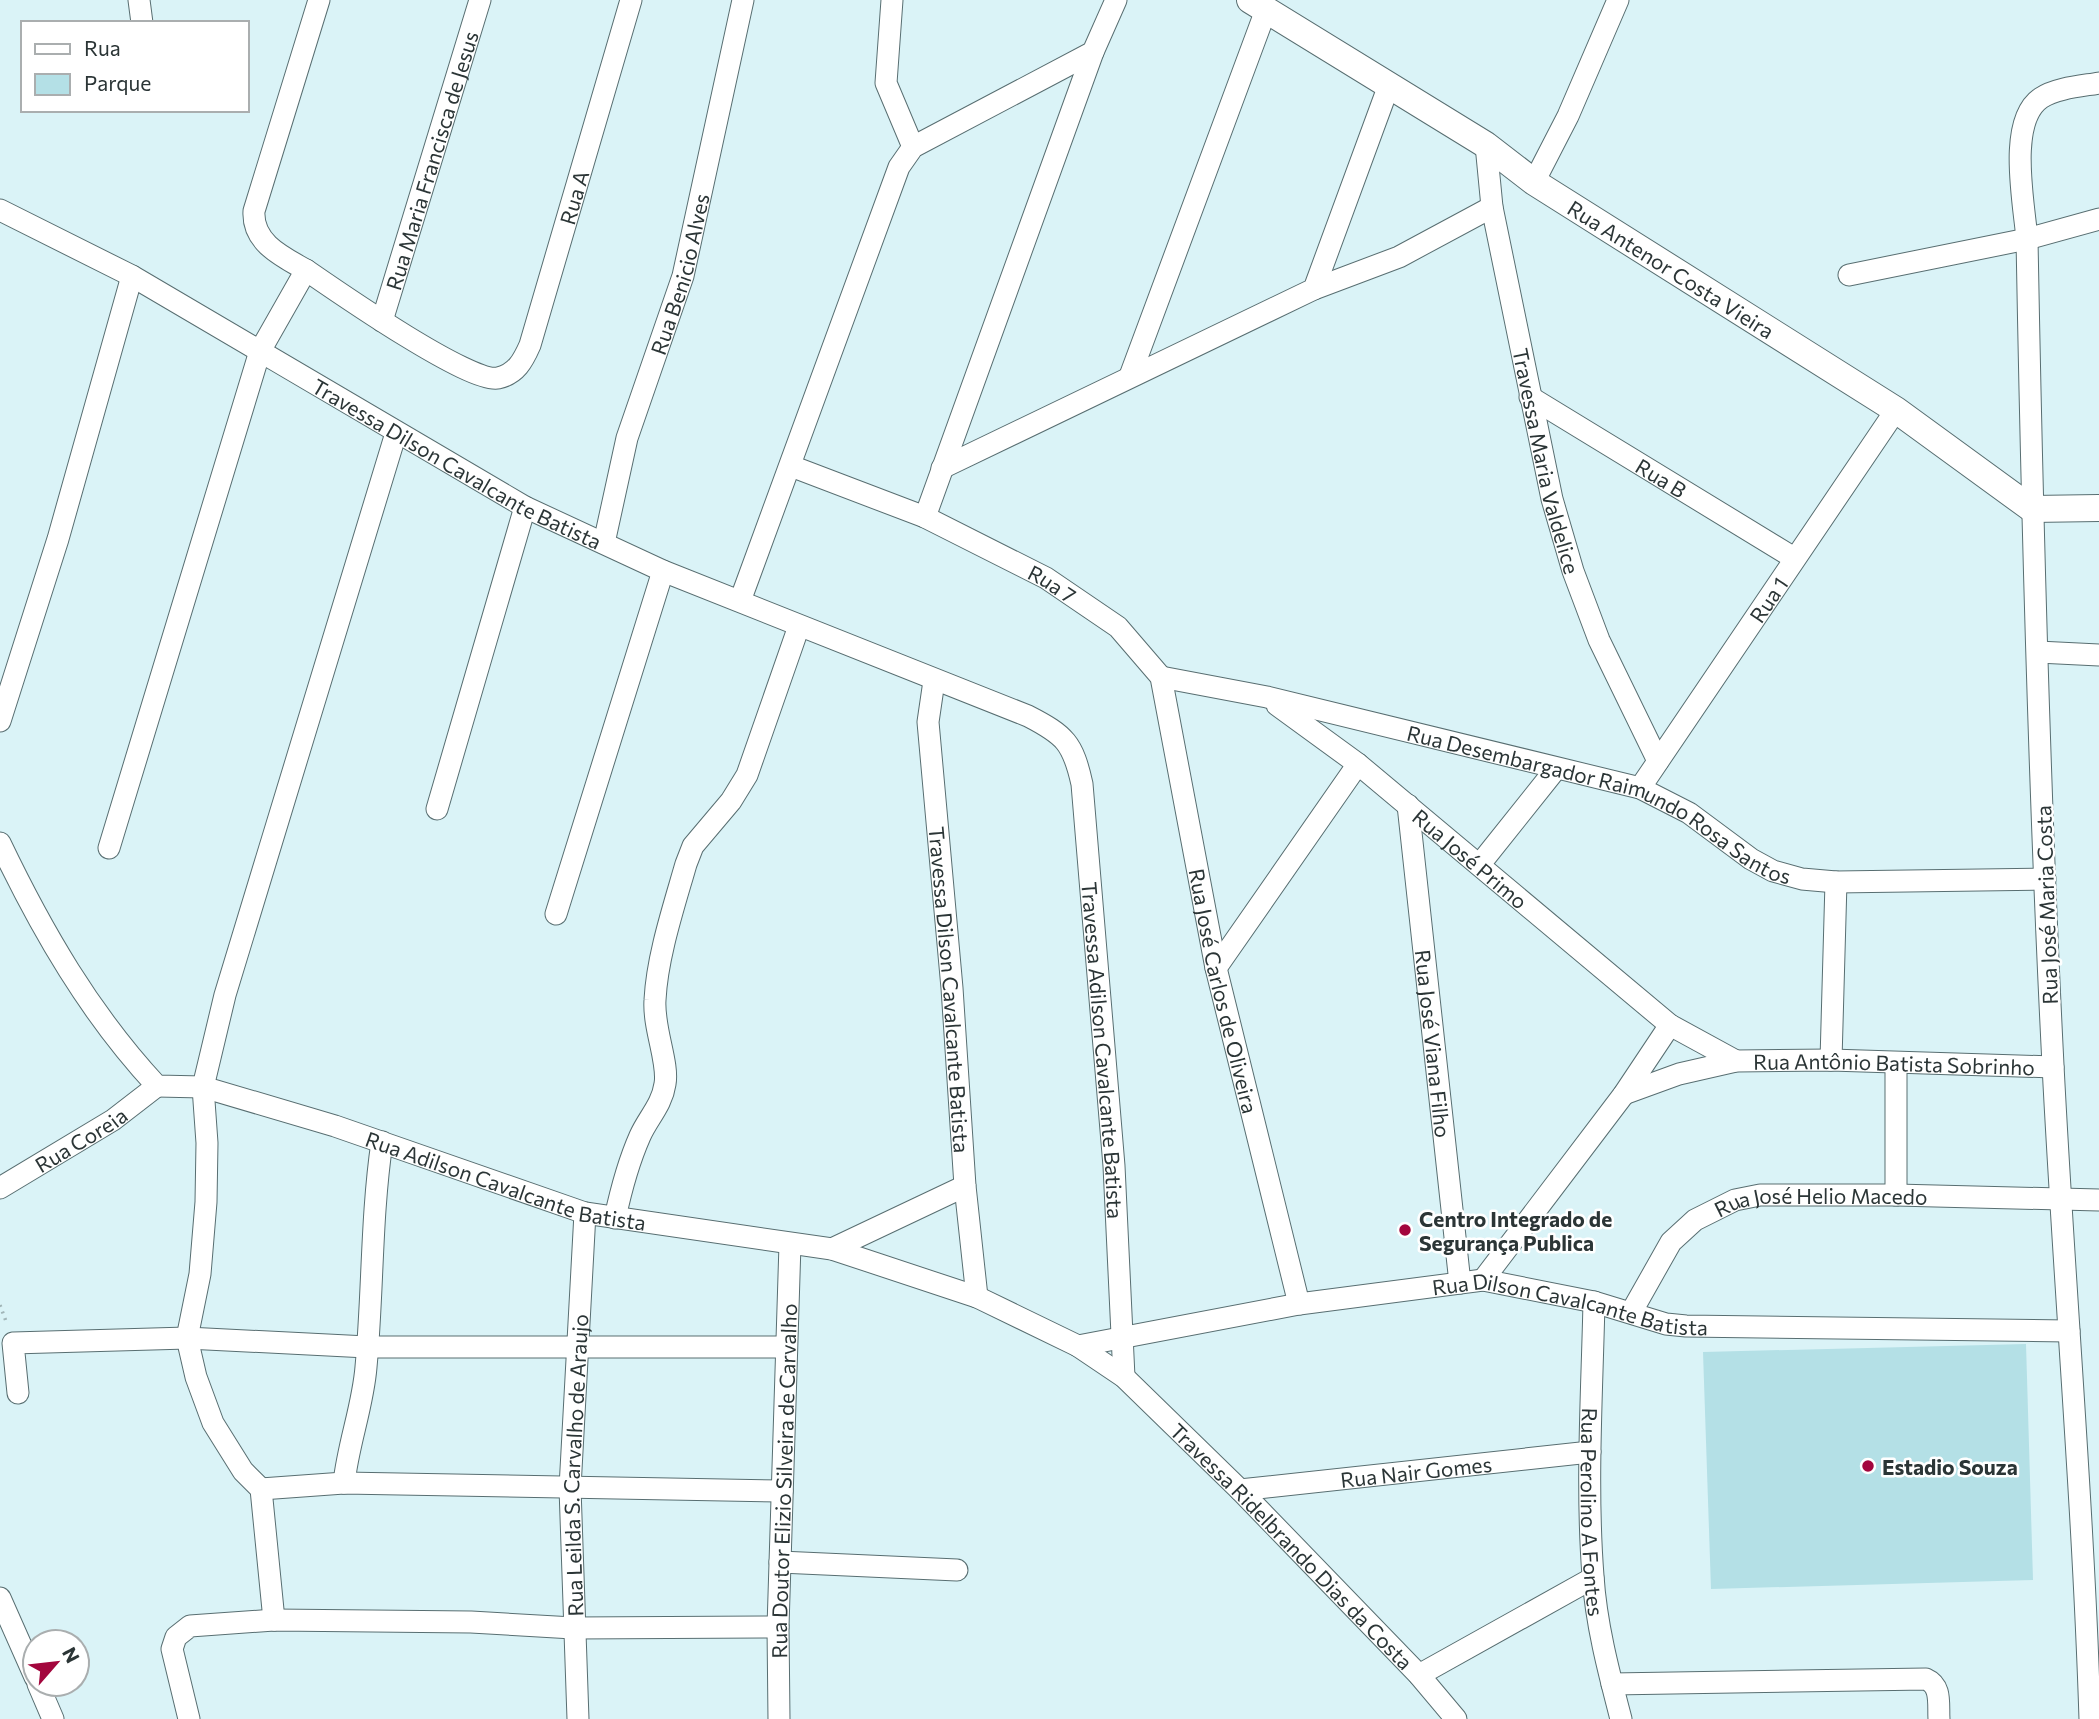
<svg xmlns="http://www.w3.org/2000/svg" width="2099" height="1719" font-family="Commissioner,sans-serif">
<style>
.green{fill:#b4e0e6}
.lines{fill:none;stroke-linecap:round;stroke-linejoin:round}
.minor-casing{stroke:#586e71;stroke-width:23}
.major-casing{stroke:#586e71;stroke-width:28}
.path{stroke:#a1b5b8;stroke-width:3.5;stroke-dasharray:2 5;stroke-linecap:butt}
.minor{stroke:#fff;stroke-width:21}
.major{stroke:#fff;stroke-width:26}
.poi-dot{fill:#a3063d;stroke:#fff;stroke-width:2.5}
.labels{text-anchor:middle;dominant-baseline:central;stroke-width:5;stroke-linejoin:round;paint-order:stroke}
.street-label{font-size:21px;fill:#2b3536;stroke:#fff}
.poi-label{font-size:21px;font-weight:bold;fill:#2b3536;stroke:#fff;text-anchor:start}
</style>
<rect width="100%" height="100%" fill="#daf3f7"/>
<path class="green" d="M2026,1344L2033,1580L1711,1589L1703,1352Z"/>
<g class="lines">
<g class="minor-casing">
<g id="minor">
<path d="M139,0L142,23"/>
<path d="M892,0L886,83L913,147"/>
<path id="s1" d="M1486,145L1492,207L1552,499L1573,571L1599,640L1658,761"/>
<path d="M1534,182L1568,116L1618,0"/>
<path id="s2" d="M0,210L132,276L525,507L663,571L1028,716C1065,735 1073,743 1082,784L1114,1166L1124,1377"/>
<path id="s3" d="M306,270C335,290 470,384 498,378C516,374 523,361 530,345L631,0"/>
<path d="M1849,275L2027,239L2099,219"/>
<path d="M1314,289L1399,257L1492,207"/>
<path id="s4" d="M382,321L480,0"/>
<path d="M1130,376L1266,10"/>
<path id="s5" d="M1530,397L1794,558"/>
<path id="s6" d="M791,466L925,517L1046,578L1118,627L1161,677L1216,968L1299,1304"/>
<path d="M942,468L1314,289L1389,85"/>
<path d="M925,517L1093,52"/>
<path id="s7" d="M604,543L627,438L683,276L743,0"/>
<path d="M740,601L899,167L913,147L1093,52L1116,0"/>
<path d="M2038,652L2099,655"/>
<path id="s8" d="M1161,677L1267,697L1640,788L1689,813L1751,859L1773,871L1802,879L1836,882L2045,879"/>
<path id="s9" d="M934,681L928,722L952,988L965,1186L977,1297"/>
<path id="s10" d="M1277,705L1358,764L1670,1025L1736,1061"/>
<path d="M0,721L58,539L132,276"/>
<path id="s11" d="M1640,788L1896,410"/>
<path id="s12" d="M1408,805L1460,1283"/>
<path d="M437,809L525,507"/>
<path id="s13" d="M0,843C42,931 90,1014 157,1086L203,1087L335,1126L585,1213L832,1249L977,1297L1078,1346L1124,1377L1240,1490L1419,1675L1456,1719"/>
<path d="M109,848L260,351L306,270C281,256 252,242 254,211L319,0"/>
<path d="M1480,864L1555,770"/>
<path d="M556,914L663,571"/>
<path d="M1216,968L1358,764"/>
<path d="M1831,1060L1836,882"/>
<path d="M1896,1063V1195"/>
<path id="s14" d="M1624,1094L1679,1074L1736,1061L1831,1060L2053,1067"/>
<path id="s15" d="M0,1188L113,1120L157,1086"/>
<path d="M615,1218C621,1190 628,1163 640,1136C648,1118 662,1105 665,1084C669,1063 653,1028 655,1000C657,957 674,906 686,864L693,846L731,801L747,775L799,626"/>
<path d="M832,1249L965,1186"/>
<path d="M1483,1280L1624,1094L1670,1025"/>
<path id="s16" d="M1594,1302C1592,1393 1586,1485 1593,1576C1596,1624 1609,1673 1621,1719"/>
<path id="s17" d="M1632,1311L1671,1242L1695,1220L1735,1200L1760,1195H1896L2099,1200"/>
<path id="s18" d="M1078,1346L1299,1304L1483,1280L1594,1302L1666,1324L1686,1326L2069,1331"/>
<path d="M18,1393L13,1343L187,1338L367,1347H786"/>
<path d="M344,1483C348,1444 363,1406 366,1367C373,1292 371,1217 382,1142"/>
<path d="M261,1489L344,1483L782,1491"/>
<path id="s19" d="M1240,1490L1590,1452"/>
<path d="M780,1562L957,1570"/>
<path d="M0,1598L35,1677"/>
<path d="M274,1620L261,1489L243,1471L213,1423L196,1377L187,1338L200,1274L206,1202L207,1143L203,1087L225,995L396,433"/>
<path d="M1419,1675L1593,1578"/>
<path d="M38,1684L53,1719"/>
<path d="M1612,1684L1926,1679C1942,1686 1938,1704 1939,1719"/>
<path d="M189,1719L172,1649L176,1637L190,1626L274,1620L471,1622L573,1628L778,1627"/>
<path id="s20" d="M578,1719L570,1488L585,1213"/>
<path id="s21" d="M779,1719L778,1627L790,1244"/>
<path d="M2090,1719C2083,1501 2064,1283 2053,1065C2039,790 2032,514 2027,239C2024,203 2007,121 2041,98C2056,88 2082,86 2099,83"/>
</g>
</g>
<g class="major-casing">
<g id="major">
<path id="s22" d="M1250,0L1486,145L1534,182L1896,410L2032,509L2099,508"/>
</g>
</g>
<path class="path" d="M0,1305L7,1324"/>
<use href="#minor" class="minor"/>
<use href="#major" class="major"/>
</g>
<g class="poi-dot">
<circle cx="1405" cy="1230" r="7"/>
<circle cx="1868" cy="1466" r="7"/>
</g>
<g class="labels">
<g class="street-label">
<text stroke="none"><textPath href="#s4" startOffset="168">Rua Maria Francisca de Jesus</textPath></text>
<text stroke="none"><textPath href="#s3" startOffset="424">Rua A</textPath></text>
<text stroke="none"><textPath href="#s22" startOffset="500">Rua Antenor Costa Vieira</textPath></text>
<text stroke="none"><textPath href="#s7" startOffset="280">Rua Benicio Alves</textPath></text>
<text stroke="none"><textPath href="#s1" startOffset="322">Travessa Maria Valdelice</textPath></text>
<text stroke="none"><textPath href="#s2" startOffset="523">Travessa Dilson Cavalcante Batista</textPath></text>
<text stroke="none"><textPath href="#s5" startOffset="154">Rua B</textPath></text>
<text stroke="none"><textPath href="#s6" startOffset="287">Rua 7</textPath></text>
<text stroke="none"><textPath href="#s11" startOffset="228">Rua 1</textPath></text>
<text stroke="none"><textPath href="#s8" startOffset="460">Rua Desembargador Raimundo Rosa Santos</textPath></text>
<text stroke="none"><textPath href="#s10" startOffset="247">Rua José Primo</textPath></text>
<text transform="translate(2046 905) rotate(-92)">Rua José Maria Costa</text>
<text stroke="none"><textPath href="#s9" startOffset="310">Travessa Dilson Cavalcante Batista</textPath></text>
<text stroke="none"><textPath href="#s6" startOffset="752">Rua José Carlos de Oliveira</textPath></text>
<text stroke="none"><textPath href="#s12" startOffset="240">Rua José Viana Filho</textPath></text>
<text stroke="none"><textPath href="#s2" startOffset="1507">Travessa Adilson Cavalcante Batista</textPath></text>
<text stroke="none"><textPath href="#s14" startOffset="275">Rua Antônio Batista Sobrinho</textPath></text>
<text stroke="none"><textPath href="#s15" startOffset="94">Rua Coreia</textPath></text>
<text stroke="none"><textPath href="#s13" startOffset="654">Rua Adilson Cavalcante Batista</textPath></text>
<text stroke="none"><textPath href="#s17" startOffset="242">Rua José Helio Macedo</textPath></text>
<text stroke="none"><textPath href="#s18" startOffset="500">Rua Dilson Cavalcante Batista</textPath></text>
<text stroke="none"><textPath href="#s20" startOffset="254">Rua Leilda S. Carvalho de Araujo</textPath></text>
<text stroke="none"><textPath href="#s19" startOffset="177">Rua Nair Gomes</textPath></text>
<text stroke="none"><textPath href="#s21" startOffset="238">Rua Doutor Elizio Silveira de Carvalho</textPath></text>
<text stroke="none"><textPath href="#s16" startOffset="210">Rua Perolino A Fontes</textPath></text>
<text stroke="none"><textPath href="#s13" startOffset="1547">Travessa Ridelbrando Dias da Costa</textPath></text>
</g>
<g class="poi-label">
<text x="1419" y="1218">Centro Integrado de<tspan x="1419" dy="24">Segurança Publica</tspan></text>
<text x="1882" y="1466">Estadio Souza</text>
</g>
</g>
<rect x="21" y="21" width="228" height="91" fill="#ffffff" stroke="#aaaeaf" stroke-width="2"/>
<rect x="35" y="44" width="35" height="10" fill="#ffffff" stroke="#aaaeaf" stroke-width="2"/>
<text x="84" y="56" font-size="21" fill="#2b3536">Rua</text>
<rect x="35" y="74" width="35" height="21" fill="#b4e0e6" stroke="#aaaeaf" stroke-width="2"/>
<text x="84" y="91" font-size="21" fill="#2b3536">Parque</text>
<g transform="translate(56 1663) rotate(62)"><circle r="33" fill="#ffffff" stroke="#aaaeaf" stroke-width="2"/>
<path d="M0-5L12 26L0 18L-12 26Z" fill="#a3063d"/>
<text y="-10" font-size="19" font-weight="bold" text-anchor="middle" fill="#2b3536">N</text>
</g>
</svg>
